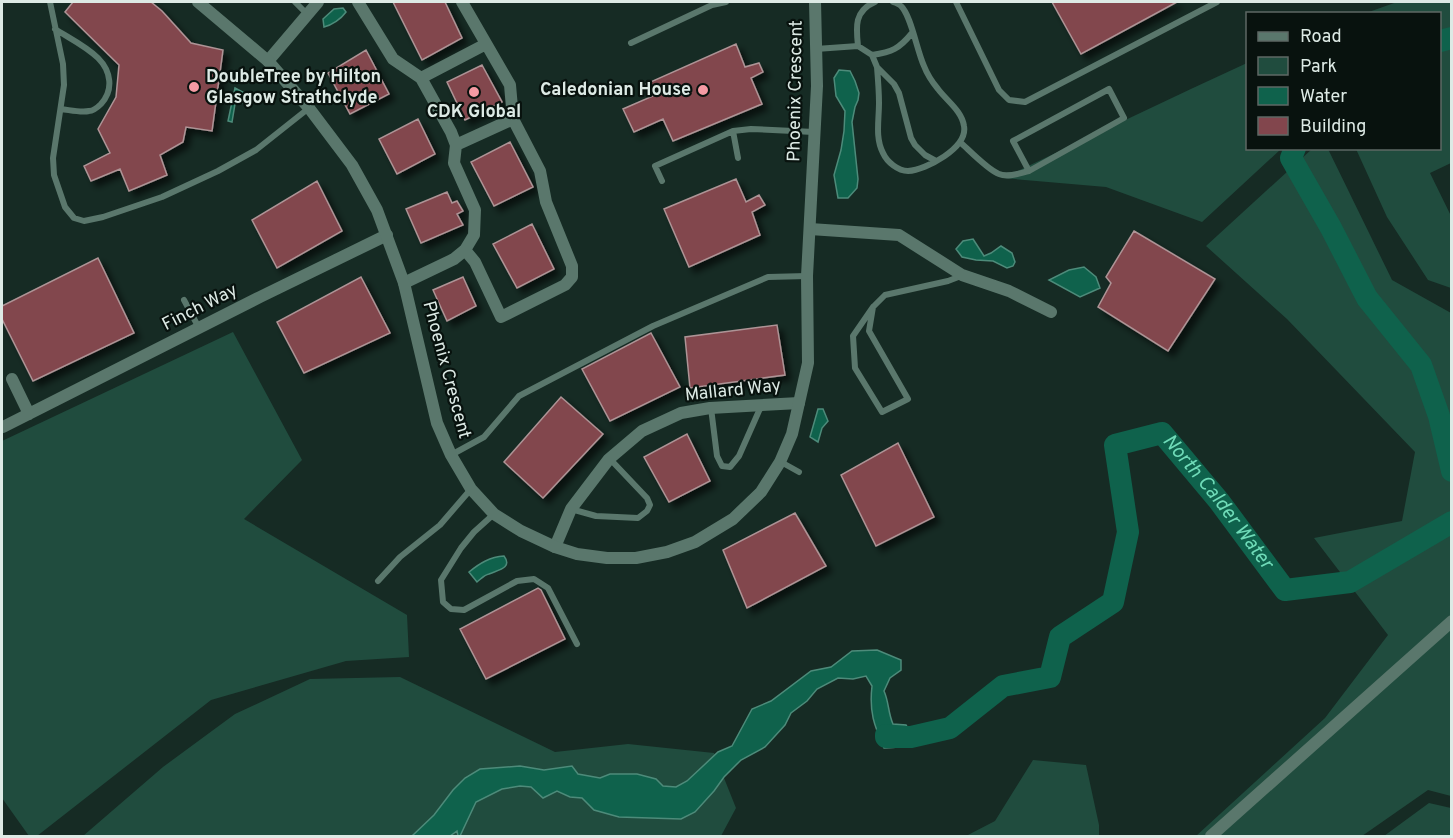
<svg xmlns="http://www.w3.org/2000/svg" width="1453" height="838" font-family="Overpass,sans-serif">
<style>
.green{fill:#204c3e}
.water{fill:#0f624c;stroke:#4d8b7a;stroke-width:1.5}
.lines{fill:none;stroke-linecap:round;stroke-linejoin:round}
.river{stroke:#0f624c;stroke-width:22}
.building{fill:#82464d;stroke:#ae9496;stroke-width:1.5;filter:url(#shadow)}
.service{stroke:#5a776c;stroke-width:6}
.minor{stroke:#5a776c;stroke-width:12}
.tertiary{stroke:#5a776c;stroke-width:12}
.poi-dot{fill:#f49aa3;stroke:#08120e;stroke-width:2}
.labels{text-anchor:middle;dominant-baseline:central;stroke-width:4.5;stroke-linejoin:round;paint-order:stroke}
.poi-label{font-size:18px;font-weight:bold;fill:#ddeae5;stroke:#08120e;text-anchor:start}
.street-label{font-size:18px;fill:#ddeae5;stroke:#08120e}
.water-label{font-size:20px;font-style:italic;fill:#6fdbb8;stroke:#08120e}
</style>
<defs>
<filter id="shadow"><feDropShadow dx="5.5" dy="5.5" stdDeviation="3" flood-color="#0009"/></filter>
</defs>
<rect width="100%" height="100%" fill="#162b24"/>
<path class="green" d="M1397,2H1451V163L1430,173L1451,216V288L1428,280L1387,217L1356,149L1440,148V14L1366,13Z
M1247,63L1248,148L1284,149H1281L1202,222L1106,187L1003,178L1193,88Z
M1312,149H1328L1392,280L1451,313V796L1428,790L1362,836H1196L1325,718L1388,635L1314,538L1402,521L1415,452L1287,319L1206,246Z
M233,332L302,460L244,519L407,615L409,657L346,661L211,700L37,836H29L2,798V441Z
M400,677L555,752L628,744L714,753L736,808L721,836H83L163,767L235,714L310,679Z
M1033,760L1086,765L1099,825V836H966L995,821Z
M1429,803L1451,808V836H1384Z"/>
<path class="water" d="M343,8L346,12C341,19 332,25 324,27L323,19L334,9Z
M839,70L850,71L855,81L859,93L858,100L855,107L852,122L858,179L857,188L848,198H838L834,175L841,150L844,131L845,111L836,96L834,78Z
M235,88L250,96L252,103L251,105L246,102L235,104L232,122L228,121Z
M973,239L984,256L991,253L1001,246L1012,253L1015,262L1013,266L1007,268L993,261L976,260L962,257L956,249L963,241Z
M1084,267L1096,277L1100,288L1080,297L1049,280L1069,270Z
M818,409H823L828,421L822,428L818,442L810,437Z
M504,556C513,568 498,570 489,574C484,575 481,579 477,582L469,572C480,563 490,557 504,556Z
M877,650L901,660V670L890,678L884,691C889,702 888,713 893,724L906,725L915,740C906,747 896,748 884,748C874,725 869,712 872,686L866,676L853,679L838,678L817,689L807,701L791,713L785,725L765,747L741,760L724,777L714,791L695,812L681,819L619,817L594,810L582,798L570,797L557,791L543,798L531,787L520,786L502,789L476,802L460,836H458L457,831L450,836H412L434,815L453,790L465,778L480,769L520,766L544,770L572,766L578,774L600,778L610,774H637L656,779L663,786L676,787L687,781L718,752L732,746L752,709L771,701L811,671L831,667L852,651Z"/>
<g class="lines">
<g class="river">
<path d="M1440,41L1452,38"/>
<path d="M1295,148L1291,158L1331,228L1367,298L1421,365L1439,416L1452,471"/>
<path id="s1" d="M886,735V737H911L950,728L1003,686L1050,677L1060,637L1113,602L1128,532L1115,445L1162,433L1219,501L1285,590L1350,582L1452,522"/>
</g>
</g>
<path class="building" d="M73,2H151L162,11L191,43L223,50L212,131L186,127L183,142L160,155L167,175L129,191L120,169L91,181L84,166L110,153L98,129L116,97L119,65L65,12Z
M393,2H445L462,38L422,60Z
M1052,2H1177L1081,54Z
M736,44L745,67L759,63L763,72L751,78L762,104L673,141L663,119L634,132L623,109L653,96L646,84Z
M366,50L389,94L350,114L328,73Z
M482,65L502,102L465,120L447,82Z
M418,119L435,154L397,174L379,139Z
M510,142L533,187L494,206L471,162Z
M736,179L746,202L759,195L765,205L752,212L760,235L689,267L664,209Z
M317,181L342,231L277,268L252,220Z
M447,192L452,203L457,201L463,211L457,214L463,225L421,243L406,209Z
M532,224L554,269L517,288L493,244Z
M1134,231L1215,279L1168,351L1098,307L1111,283L1106,277Z
M98,258L134,333L33,381L2,319V306Z
M361,277L390,333L304,373L277,322Z
M463,277L476,306L447,321L433,290Z
M777,325L785,375L690,388L685,337Z
M651,333L680,387L610,421L582,369Z
M561,397L603,434L543,498L504,462Z
M687,434L710,481L669,502L644,457Z
M898,443L934,517L876,546L841,475Z
M795,513L826,566L747,608L723,550Z
M538,588L541,590L565,639L486,679L460,629Z"/>
<g class="lines">
<path class="service" d="M50,2L63,64L64,85L53,158L54,175L65,207L74,218L84,221L103,217L162,197L218,171L256,150L309,108
M295,2L307,14
M956,2L999,90L1009,100L1025,102L1217,2
M55,29C69,38 86,46 98,58C111,71 114,90 101,104C98,107 94,111 89,111C81,113 70,110 61,109
M631,43L712,5L726,2
M858,46C856,27 854,11 875,2
M816,49L858,46L872,55L877,67L894,84L899,93L911,138L915,145L925,155L936,161
M872,55C892,52 899,49 912,33
M877,67C878,79 879,91 879,103C879,120 875,138 883,153C887,162 898,171 908,171C926,170 968,148 964,126C962,111 947,101 938,89C933,83 927,74 924,66C917,51 911,15 901,6C899,4 896,3 893,2
M733,131L738,158
M960,142C969,150 988,170 999,174C1008,178 1020,173 1029,171L1124,118L1109,89L1013,141L1029,171
M662,181L655,166L733,131L751,129L814,132
M184,300L199,328
M873,307L853,336L855,368L882,412L908,399L869,331L873,307L885,295L948,281L961,276
M711,408L717,456L722,466L730,467L739,456L762,404
M451,455L484,437L519,396L653,326L768,277L807,276
M781,462L799,472
M571,509L596,516L638,518L647,511L650,505L647,498L610,459
M494,514L474,532L461,548L441,580L443,602L451,609L464,610L517,581L534,579L548,588L577,644
M378,581L400,557L440,525L471,489"/>
<path class="minor" d="M358,2L393,59L421,78L451,132L456,145L454,163L475,210L474,235L465,250L454,259L404,283
M462,2L510,85L513,119L540,171L546,202L572,266V277L565,285L501,317L475,262L465,250
M268,61L318,2
M421,78L486,44
M456,145L513,119
M810,229L899,235L962,275L1009,291L1051,312
M12,379L29,414
M3,427L260,297L387,235
M555,547L571,509L609,459L642,431L681,413L710,408L799,403
M1211,836L1452,621"/>
<path class="tertiary" d="M198,2L268,61L309,108L352,165L377,210L404,283L437,423L451,455L471,489L494,514L521,531L555,547L577,554L607,558H636L667,552L695,542L733,519L761,492L780,462L792,434L808,363L807,276L817,86L815,2"/>
</g>
<g class="poi-dot">
<circle cx="194" cy="87" r="6"/>
<circle cx="703" cy="90" r="6"/>
<circle cx="474" cy="92" r="6"/>
</g>
<g class="labels">
<g class="poi-label">
<text x="206" y="77">DoubleTree by Hilton<tspan x="206" dy="21">Glasgow Strathclyde</tspan></text>
<text x="691" y="90" text-anchor="end">Caledonian House</text>
<text x="474" y="112" text-anchor="middle">CDK Global</text>
</g>
<g class="street-label">
<text transform="translate(796 91) rotate(-89)">Phoenix Crescent</text>
<text transform="translate(200 308) rotate(-27)">Finch Way</text>
<text transform="translate(446 370) rotate(75)">Phoenix Crescent</text>
<text transform="translate(733 391) rotate(-6)">Mallard Way</text>
</g>
<g class="water-label">
<text stroke="none"><textPath href="#s1" startOffset="584">North Calder Water</textPath></text>
</g>
</g>
<rect width="1453" height="838" fill="none" stroke="#ddeae5" stroke-width="6"/>
<rect x="1246" y="12" width="195" height="138" fill="#08120e" stroke="#5d6864" stroke-width="1.5"/>
<rect x="1258" y="32" width="30" height="9" fill="#5a776c" stroke="#5d6864" stroke-width="1.5"/>
<text x="1300" y="42" font-size="18" fill="#ddeae5">Road</text>
<rect x="1258" y="57" width="30" height="18" fill="#204c3e" stroke="#5d6864" stroke-width="1.5"/>
<text x="1300" y="72" font-size="18" fill="#ddeae5">Park</text>
<rect x="1258" y="87" width="30" height="18" fill="#0f624c" stroke="#5d6864" stroke-width="1.5"/>
<text x="1300" y="102" font-size="18" fill="#ddeae5">Water</text>
<rect x="1258" y="117" width="30" height="18" fill="#82464d" stroke="#5d6864" stroke-width="1.5"/>
<text x="1300" y="132" font-size="18" fill="#ddeae5">Building</text>
</svg>
